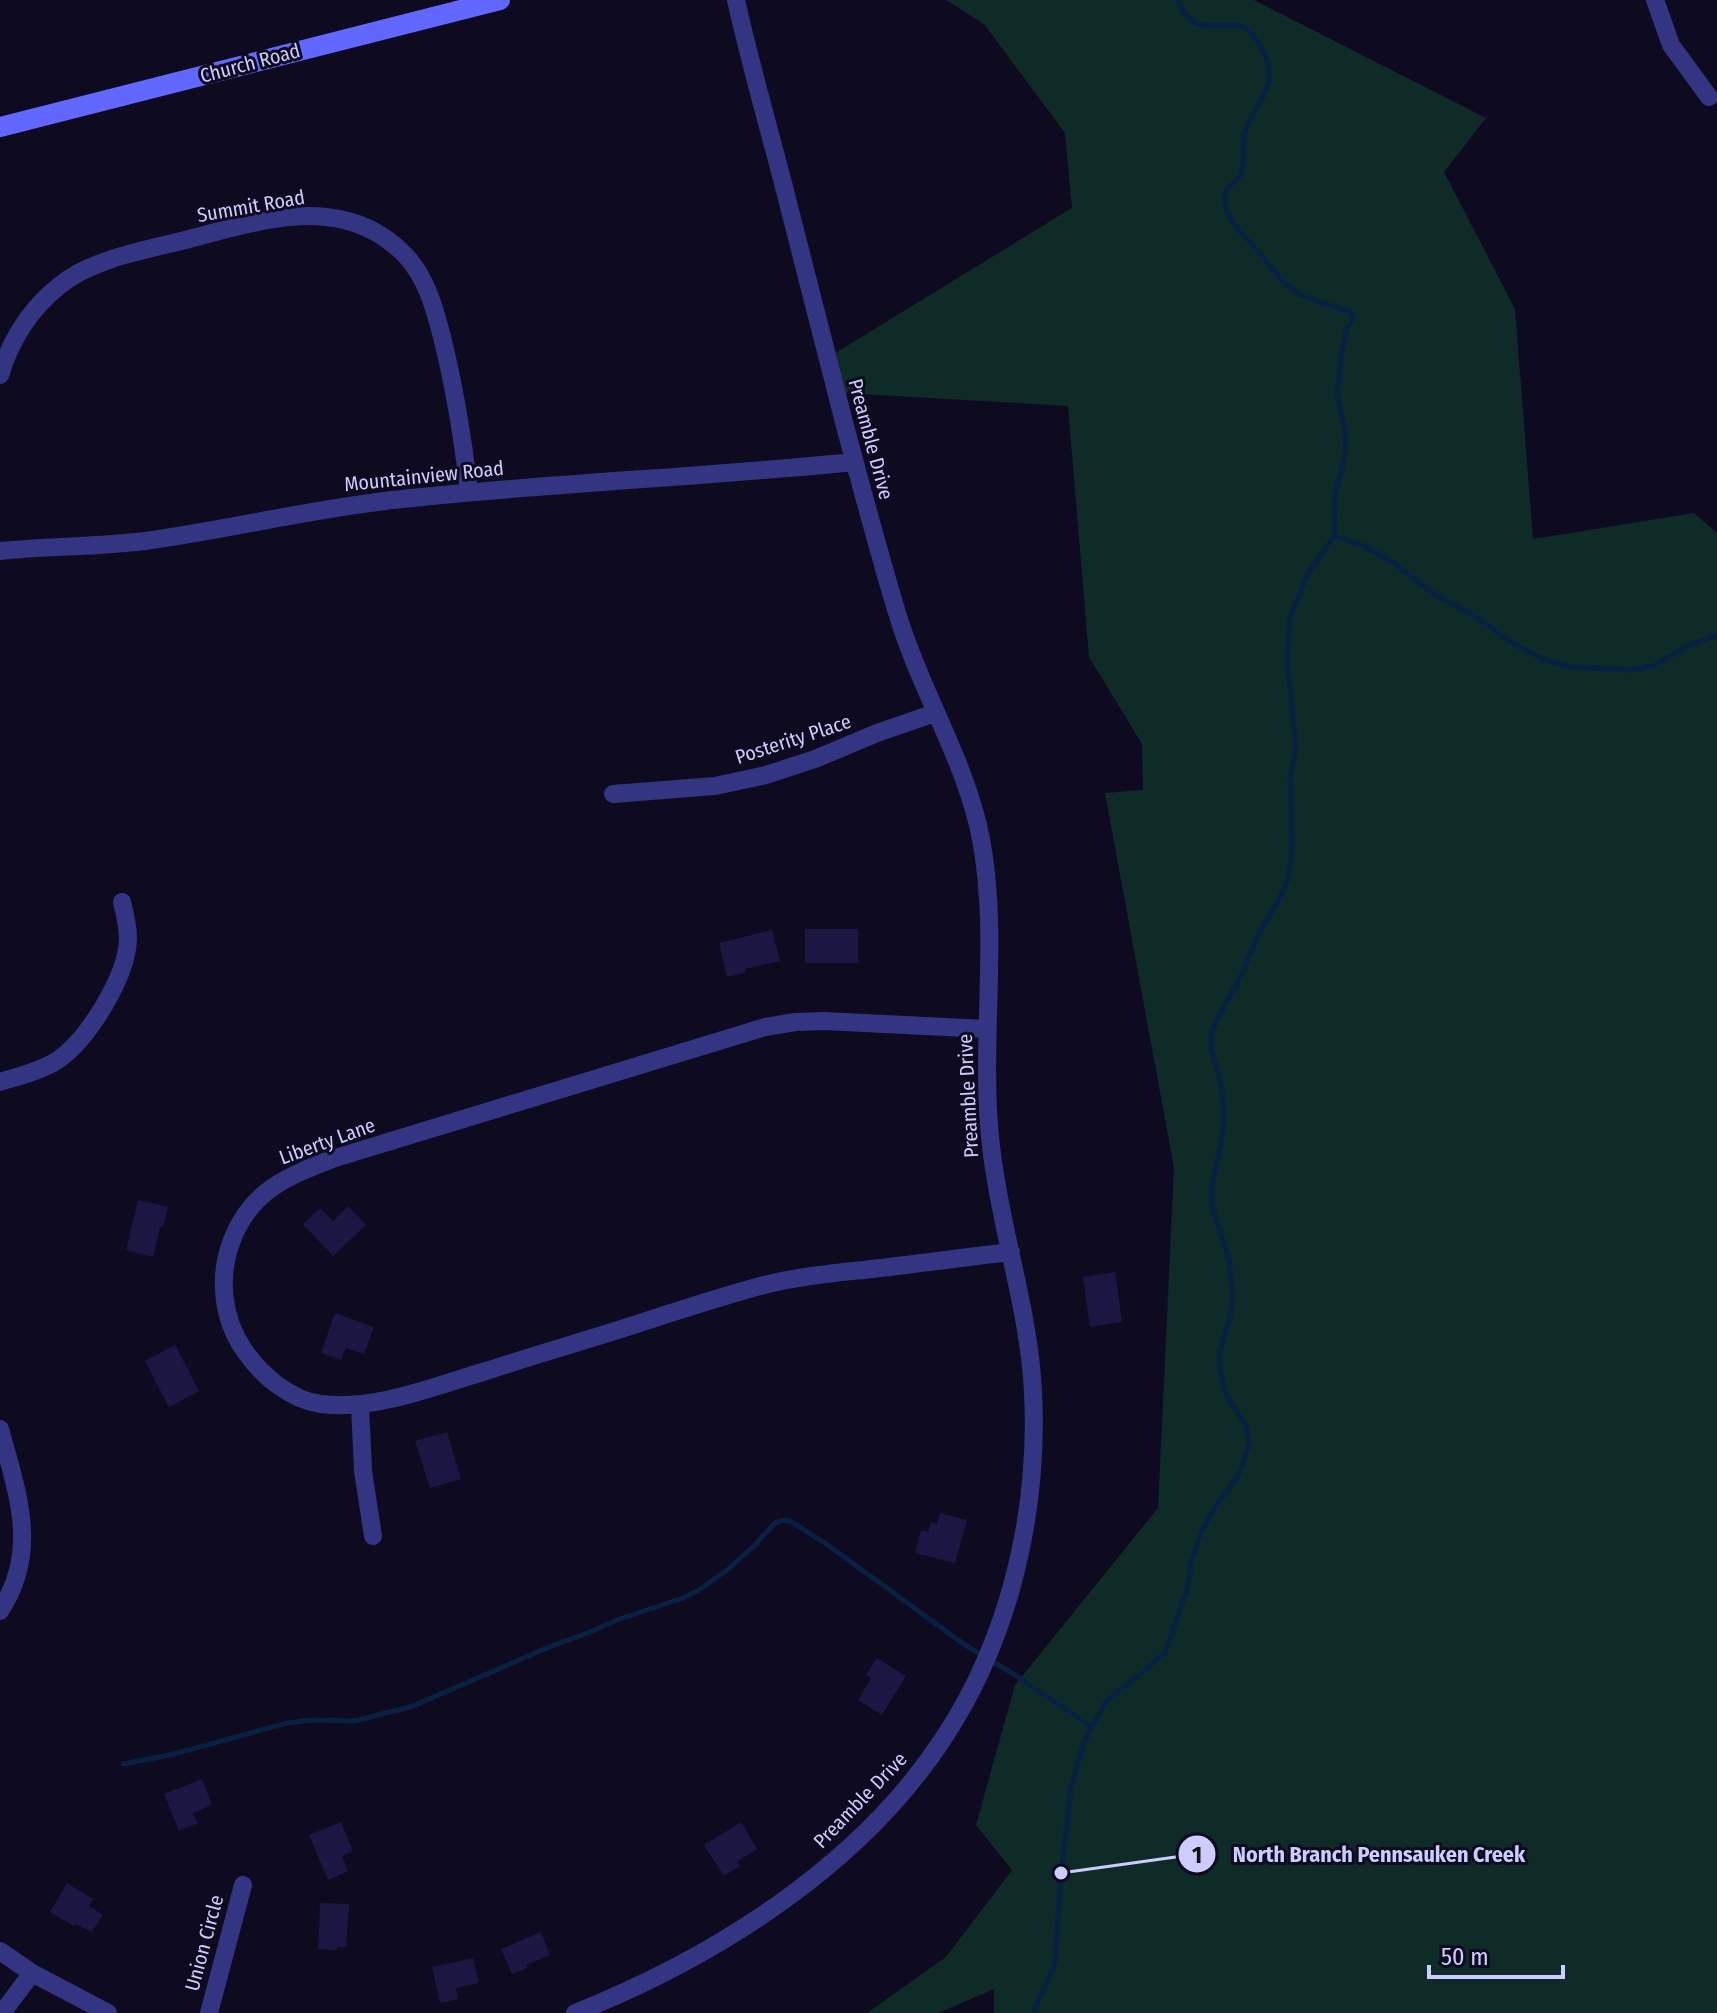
<svg xmlns="http://www.w3.org/2000/svg" width="1717" height="2013" font-family="'Fira Sans Condensed',sans-serif">
<style>
.green{fill:#0e2b28}
.lines{fill:none;stroke-linecap:round;stroke-linejoin:round}
.stream{stroke:#082143;stroke-width:5}
.building{fill:#1c1643}
.street{stroke:#333582;stroke-width:18}
.secondary{stroke:#6268ff;stroke-width:20}
.labels{text-anchor:middle;dominant-baseline:central;stroke-width:6;stroke-linejoin:round;paint-order:stroke}
.street-label{font-size:20px;fill:#cecbff;stroke:#0e0b20}
.leader{fill:none;stroke:#cecbff;stroke-width:3}
.callout-dot{fill:#cecbff;stroke:#0e0b20;stroke-width:3}
.mark-label{font-size:24px;text-anchor:middle;font-weight:bold;fill:#111}
.callout-label{font-size:22px;text-anchor:middle;font-weight:bold;fill:#cecbff;stroke:#0e0b20;stroke-width:6;stroke-linejoin:round;paint-order:stroke}
</style>
<rect width="100%" height="100%" fill="#0e0b20"/>
<path class="green" d="M946,0H1254L1486,118L1444,172L1515,309L1533,539L1694,513L1717,533V2013H994V1989L938,2013H867L946,1957L1012,1870L976,1825L1015,1685L1158,1508L1174,1168L1105,793L1143,790L1142,744L1089,657L1068,406L842,393L832,355L1072,208L1065,133L984,24Z"/>
<g class="lines">
<path class="stream" d="M1334,536L1364,546L1393,562L1435,595L1470,613L1517,646L1544,660L1573,667L1632,670L1652,666L1690,645L1717,635
M123,1764L170,1755L287,1723L312,1720L355,1721L413,1706L549,1647L590,1632L617,1620L683,1598L699,1590L726,1571L752,1548L775,1523L784,1520L790,1521L825,1543L965,1645L1015,1675L1092,1727
M1034,2013C1039,1995 1050,1980 1055,1962L1061,1873L1071,1787L1084,1742L1106,1702L1165,1653L1187,1590L1192,1559L1202,1531L1214,1509L1239,1474L1249,1446L1246,1426L1230,1401L1224,1389L1220,1368L1219,1355L1230,1316L1233,1300L1229,1259L1212,1207V1187L1223,1132L1224,1108L1221,1085L1211,1048V1034L1217,1020L1242,974L1259,933L1279,900L1288,879L1292,846L1290,778L1296,748L1287,659L1290,617L1309,572L1334,536L1335,495L1345,456L1346,438L1337,391L1342,351L1347,328L1352,322L1353,317L1350,312L1302,296L1285,283L1233,223C1227,213 1220,199 1228,188C1232,183 1238,181 1240,175C1246,161 1241,146 1245,132C1252,108 1275,91 1268,64C1266,56 1262,48 1257,41C1255,38 1253,34 1250,31C1230,13 1194,45 1178,0"/>
</g>
<path class="building" d="M805,929H858V963H805Z
M772,930L780,961L745,969V973L727,977L719,943Z
M138,1200L168,1207L163,1227H160L153,1257L126,1250Z
M348,1206L366,1225L333,1256L303,1224L320,1208L333,1221Z
M1115,1272L1122,1322L1090,1327L1083,1277Z
M335,1313L374,1327L364,1354L346,1348L341,1360L321,1353Z
M175,1345L199,1391L169,1407L145,1361Z
M447,1432L461,1479L430,1488L415,1441Z
M940,1513L967,1520L955,1563L915,1553L921,1530L928,1532L931,1522L937,1524Z
M877,1658L906,1676L882,1715L858,1700L871,1678L866,1675Z
M202,1779L212,1805L193,1813L198,1823L179,1831L164,1794Z
M341,1822L353,1851L342,1856L348,1871L328,1880L309,1835Z
M741,1822L757,1849L737,1862L740,1866L724,1876L704,1845Z
M67,1883L93,1899L89,1906L103,1915L92,1932L76,1924L74,1926L50,1912Z
M320,1903L349,1904L346,1947H337V1950L318,1949Z
M541,1932L550,1955L526,1965L528,1968L512,1974L501,1949Z
M473,1958L479,1983L456,1988L458,1999L440,2003L432,1967Z"/>
<g class="lines">
<path class="street" d="M1655,0L1671,45L1709,97
M0,375C11,339 29,310 59,286C92,258 148,250 189,239C231,228 283,212 326,217C357,220 384,233 406,256C427,279 434,307 442,337C455,389 463,439 469,492
M0,551C48,546 97,547 145,541C231,529 315,508 402,499C552,483 704,477 854,462
M613,794L715,786L766,775L815,759L877,733L935,713
M986,1029L824,1021L795,1022L765,1027L332,1159C286,1177 251,1191 232,1240C218,1276 222,1318 244,1350C261,1375 290,1400 321,1404C375,1411 435,1386 486,1371C538,1354 591,1339 643,1322C683,1309 723,1296 764,1285C800,1276 836,1273 872,1269C918,1264 965,1257 1011,1252
M0,1082C19,1076 41,1071 58,1060C88,1039 127,977 128,939C128,927 125,914 122,902
M360,1405L363,1471L373,1536
M0,1429C17,1492 40,1551 0,1611
M0,1951L32,1973L108,2013
M2,2013L32,1973
M209,2013L243,1885
M575,2013C715,1957 859,1867 943,1739C1010,1638 1039,1512 1033,1392C1029,1308 1000,1229 991,1146C979,1044 1000,940 981,839C966,761 921,692 898,616C879,554 863,492 846,430C825,349 804,268 784,187C768,125 750,63 736,0"/>
<path class="secondary" d="M0,127L500,0"/>
</g>
<g class="labels">
<g class="street-label">
<text transform="translate(250 63) rotate(-15)">Church Road</text>
<text transform="translate(251 206) rotate(-10)">Summit Road</text>
<text transform="translate(871 439) rotate(75)">Preamble Drive</text>
<text transform="translate(424 476) rotate(-6)">Mountainview Road</text>
<text transform="translate(793 739) rotate(-18)">Posterity Place</text>
<text transform="translate(968 1096) rotate(-93)">Preamble Drive</text>
<text transform="translate(327 1141) rotate(-20)">Liberty Lane</text>
<text transform="translate(860 1800) rotate(-46)">Preamble Drive</text>
<text transform="translate(204 1943) rotate(-75)">Union Circle</text>
</g>
</g>
<path class="leader" d="M1061 1873L1197 1854"/>
<g class="callout-dot">
<circle cx="1061" cy="1873" r="8"/>
<circle cx="1197" cy="1854" r="20"/>
</g>
<g class="mark-label">
<text x="1197" y="1863">1</text>
</g>
<g class="callout-label">
<text x="1379" y="1862">North Branch Pennsauken Creek</text>
</g>
<path d="M1429 1965v12h134v-12" fill="none" stroke="#cecbff" stroke-width="4"/>
<text x="1441" y="1965" font-size="24" fill="#cecbff" stroke="#0e0b20" stroke-width="6" paint-order="stroke">50 m</text>
</svg>
